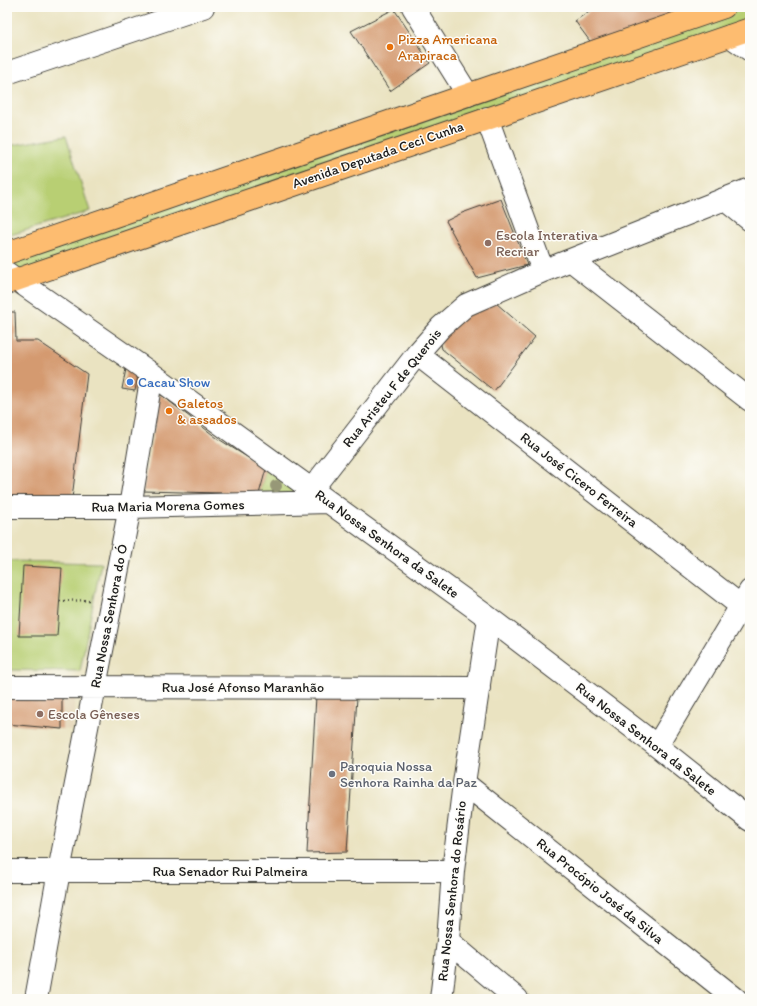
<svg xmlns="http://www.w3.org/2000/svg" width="757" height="1006" font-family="Itim,sans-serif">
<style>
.built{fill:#e4d5b7}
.green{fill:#b8cf73;stroke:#6a7648}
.building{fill:#d49a70}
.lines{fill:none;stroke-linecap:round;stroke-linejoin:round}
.minor-casing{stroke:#3b3a35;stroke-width:24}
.major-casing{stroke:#3b3a35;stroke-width:24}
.path{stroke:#3b3a35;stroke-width:2.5;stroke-dasharray:1 3;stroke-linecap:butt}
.minor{stroke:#fff;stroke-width:22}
.major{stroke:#fdbc70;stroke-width:22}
.tree{fill:#979877}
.food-dot{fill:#e8710a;stroke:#fdfcf7;stroke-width:1.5}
.education-dot{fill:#8d6e63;stroke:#fdfcf7;stroke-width:1.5}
.shop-dot{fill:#3f7fe0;stroke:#fdfcf7;stroke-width:1.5}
.worship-dot{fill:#6b7280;stroke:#fdfcf7;stroke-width:1.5}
.labels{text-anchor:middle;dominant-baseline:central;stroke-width:3;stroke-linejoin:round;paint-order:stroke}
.food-label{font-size:14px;fill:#c56008;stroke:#fdfcf7;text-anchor:start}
.street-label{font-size:14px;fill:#1c1c1c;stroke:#fdfcf7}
.education-label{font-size:14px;fill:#785e54;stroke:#fdfcf7;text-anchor:start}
.shop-label{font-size:14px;fill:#366cbe;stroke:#fdfcf7;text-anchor:start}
.worship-label{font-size:14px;fill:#5b616d;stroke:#fdfcf7;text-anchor:start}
</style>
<rect width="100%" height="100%" fill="#fdfcf7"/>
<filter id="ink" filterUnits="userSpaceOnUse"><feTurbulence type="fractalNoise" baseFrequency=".025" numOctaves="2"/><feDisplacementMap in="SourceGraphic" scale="8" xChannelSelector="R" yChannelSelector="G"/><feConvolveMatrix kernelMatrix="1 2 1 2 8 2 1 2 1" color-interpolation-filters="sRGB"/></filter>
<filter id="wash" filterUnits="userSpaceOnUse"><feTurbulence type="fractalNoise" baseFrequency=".012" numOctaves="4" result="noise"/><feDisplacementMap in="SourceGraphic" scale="16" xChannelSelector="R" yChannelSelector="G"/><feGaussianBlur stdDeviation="0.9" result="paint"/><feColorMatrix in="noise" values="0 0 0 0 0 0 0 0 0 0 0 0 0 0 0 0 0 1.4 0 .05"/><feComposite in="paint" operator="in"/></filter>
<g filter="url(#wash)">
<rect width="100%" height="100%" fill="#eae3c1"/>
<path class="built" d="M8,691L75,698L72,730L7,724Z"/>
<path class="green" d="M724,7H750V29L7,283V253Z
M66,136L90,211L7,236V190L10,186L7,176V146Z
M266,469L296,490L299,494H259Z
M9,561L101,563L80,671L7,670V577Z"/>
<g id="blocks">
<path class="building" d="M595,7H681L687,15L592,44L575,21Z
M394,9L430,63L390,91L351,31Z
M501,199L527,265L477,278L446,221L462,213Z
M496,303L535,337L494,391L442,349L439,336L468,312Z
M7,312H15L16,341H38L87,374L71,507H7Z
M126,369L138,375L135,391L122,389Z
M160,394L217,438L266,469L259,494L143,491Z
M23,566L62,568L57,636H19Z
M8,691L62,697V729L7,724Z
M316,696L357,697L347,852L307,853Z"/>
</g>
</g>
<g filter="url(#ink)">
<use href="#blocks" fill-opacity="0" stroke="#3b3a35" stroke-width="1"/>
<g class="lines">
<g class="minor-casing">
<path id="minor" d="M413,7L468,95
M730,36L750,50
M7,73L203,7
M487,118L543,271
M724,199L750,220
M572,261L750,400
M7,273L152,374L489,618L657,746L750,820
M417,354L741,606
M312,489L417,354L441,327L466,305L543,271L750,189
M7,507H130L329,502
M7,687L479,688
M657,746L750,591
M464,783L736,999
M7,871H453
M448,941L517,999
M36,999L59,871L130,507L152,374
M441,999L448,941L453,871L464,783L489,618"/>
</g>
<g class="major-casing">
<path id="major" d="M7,253L724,7
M7,283L750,29"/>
</g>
<path class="path" d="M60,601L92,600"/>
<use href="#minor" class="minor"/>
<use href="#major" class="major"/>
</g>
<circle class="tree" cx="276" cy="486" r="6"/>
</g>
<g class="food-dot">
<circle cx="390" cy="47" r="4"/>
<circle cx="169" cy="411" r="4"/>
</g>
<g class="education-dot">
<circle cx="488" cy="243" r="4"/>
<circle cx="40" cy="714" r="4"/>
</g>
<circle class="shop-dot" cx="130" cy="382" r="4"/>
<circle class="worship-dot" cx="332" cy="774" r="4"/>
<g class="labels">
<g class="food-label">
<text x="398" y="39">Pizza Americana<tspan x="398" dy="16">Arapiraca</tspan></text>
<text x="177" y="403">Galetos<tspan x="177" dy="16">&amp; assados</tspan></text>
</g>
<g class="street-label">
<text transform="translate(378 155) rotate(-19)">Avenida Deputada Ceci Cunha</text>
<text transform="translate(392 388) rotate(-51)">Rua Aristeu F de Querois</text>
<text transform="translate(579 480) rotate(38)">Rua José Cicero Ferreira</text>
<text transform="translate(168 506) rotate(-1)">Rua Maria Morena Gomes</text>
<text transform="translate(387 544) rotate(36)">Rua Nossa Senhora da Salete</text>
<text transform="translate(109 616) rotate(-79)">Rua Nossa Senhora do Ó</text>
<text x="243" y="687">Rua José Afonso Maranhão</text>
<text transform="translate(646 739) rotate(38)">Rua Nossa Senhora da Salete</text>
<text x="230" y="871">Rua Senador Rui Palmeira</text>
<text transform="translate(452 891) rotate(-84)">Rua Nossa Senhora do Rosário</text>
<text transform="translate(600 891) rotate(39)">Rua Procópio José da Silva</text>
</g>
<g class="education-label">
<text x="496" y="235">Escola Interativa<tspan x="496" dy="16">Recriar</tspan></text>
<text x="48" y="714">Escola Gêneses</text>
</g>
<g class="shop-label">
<text x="138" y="382">Cacau Show</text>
</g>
<g class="worship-label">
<text x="340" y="766">Paroquia Nossa<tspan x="340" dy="16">Senhora Rainha da Paz</tspan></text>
</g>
</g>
<rect width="757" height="1006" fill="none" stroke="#fdfcf7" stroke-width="24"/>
</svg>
